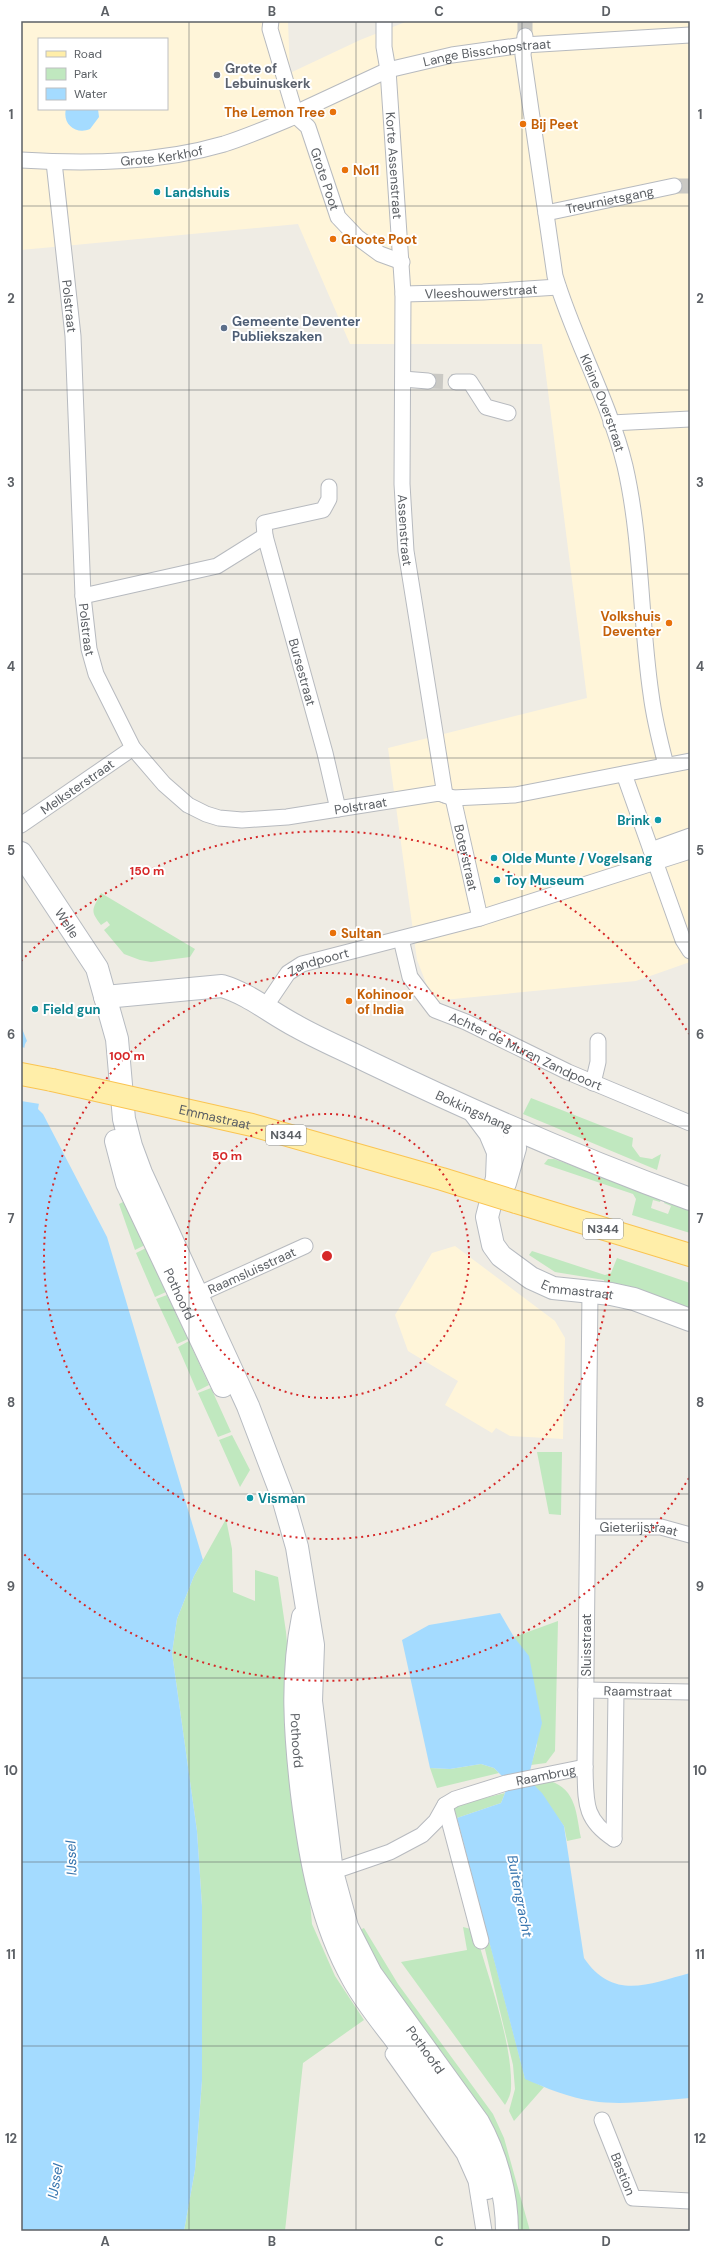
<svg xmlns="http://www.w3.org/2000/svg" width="711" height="2252" font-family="'DM Sans',sans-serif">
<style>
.commercial{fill:#fff5d9;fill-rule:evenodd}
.green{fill:#c0e8bf}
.water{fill:#a4dbff}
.pier{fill:#efece4}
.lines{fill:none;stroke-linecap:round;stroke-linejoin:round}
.street-tunnel{stroke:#cac9c4;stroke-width:15;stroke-dasharray:15 8;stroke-linecap:butt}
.street-casing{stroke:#b7babf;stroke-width:17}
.secondary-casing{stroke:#b7bbc1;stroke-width:24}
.primary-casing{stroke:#fac452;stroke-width:24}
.street{stroke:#fff;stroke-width:15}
.secondary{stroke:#fff;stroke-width:22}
.primary{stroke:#ffeea9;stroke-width:22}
.primary-bridge-casing{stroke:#fac452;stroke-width:24;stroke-linecap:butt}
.primary-bridge{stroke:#ffeea9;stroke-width:22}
.grid{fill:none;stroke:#5c6065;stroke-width:1;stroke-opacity:0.55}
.ring{fill:none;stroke:#d62828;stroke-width:2;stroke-dasharray:2 4}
.worship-dot{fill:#6b7280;stroke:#fff;stroke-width:1.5}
.food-dot{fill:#e8710a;stroke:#fff;stroke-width:1.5}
.culture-dot{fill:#0f9aa8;stroke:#fff;stroke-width:1.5}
.service-dot{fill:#5c6f8a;stroke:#fff;stroke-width:1.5}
.labels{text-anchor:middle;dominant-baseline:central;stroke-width:4;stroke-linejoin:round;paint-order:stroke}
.shield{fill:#fff;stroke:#8d9093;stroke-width:1}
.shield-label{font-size:12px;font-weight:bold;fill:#5c6065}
.street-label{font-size:13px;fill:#5c6065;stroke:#fff}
.worship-label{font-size:13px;font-weight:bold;fill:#5b616d;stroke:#fff;text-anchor:start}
.food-label{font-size:13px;font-weight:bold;fill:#c56008;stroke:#fff;text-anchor:start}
.culture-label{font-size:13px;font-weight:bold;fill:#0d838f;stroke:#fff;text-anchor:start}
.service-label{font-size:13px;font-weight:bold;fill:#4e5e75;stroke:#fff;text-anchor:start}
.water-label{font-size:14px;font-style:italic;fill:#3876af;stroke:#fff}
.centre{fill:#d62828;stroke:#fff;stroke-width:2}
.ring-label{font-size:12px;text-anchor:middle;font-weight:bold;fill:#d62828;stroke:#fff;stroke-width:4;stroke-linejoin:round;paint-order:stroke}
.neatline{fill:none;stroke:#5c6065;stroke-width:1.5}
.grid-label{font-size:13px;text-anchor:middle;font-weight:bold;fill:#5c6065}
</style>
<rect width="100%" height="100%" fill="#efece4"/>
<path class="commercial" d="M21,21H288L290,73L360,40L408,21H690V962L636,981L433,1001L417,960L388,748L587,698L542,344H350L298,224L21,250ZM39,39H167V109H39Z
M455,1246L555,1321L565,1338L563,1439L510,1436L496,1428L492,1433L445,1405L458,1381L408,1351L395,1315L432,1253Z"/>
<path class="green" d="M101,893L195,949L190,957L151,962L140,960L124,954L104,930L110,925L107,921L101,925C89,910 93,909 101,893Z
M531,1098L633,1138L632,1146L640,1157L652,1159L661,1154L657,1170L523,1114Z
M548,1159H554L662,1198L660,1202L653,1200L651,1208L668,1214L671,1206L664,1203L666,1199L690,1208V1233L632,1215L636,1199L633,1194L544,1164Z
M125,1201L145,1245L135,1250L119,1204Z
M146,1248L166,1292L155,1297L136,1253Z
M532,1251L605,1275L611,1273L617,1258L690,1283V1313L604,1285V1280L555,1272L529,1255Z
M167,1295L188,1339L177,1344L156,1299Z
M189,1341L209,1385L197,1391L178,1347Z
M211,1388L231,1432L218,1437L198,1393Z
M232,1435L250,1470L240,1487L219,1440Z
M537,1452H562L561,1515L549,1514Z
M226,1519L232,1549L233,1592L255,1601V1570L278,1577L286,1632L312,1924L335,1976L364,2020L303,2063L285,2231H184L195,2170L202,2081V1906L197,1831L172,1653L177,1619L194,1576Z
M558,1621L555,1751L546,1763L531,1765L537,1745L514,1637Z
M481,1764L494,1768L499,1773L437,1788L430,1768L450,1769Z
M550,1781C577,1790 576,1814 581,1838L567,1841L564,1826L534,1786Z
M505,1793L501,1803L457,1818L453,1806Z
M463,1927L475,1930C487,1974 513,2043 511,2088C511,2094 508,2100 505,2105L401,1962L467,1950Z
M364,1928L398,1984L493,2114L504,2138L530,2231H514L389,1988L357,1931Z
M487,1932L525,2078L544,2087L514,2121L509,2111L515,2089L513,2065L482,1937L483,1933Z"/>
<path class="water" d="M66,109H98L99,117L90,129C76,135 62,124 66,109Z
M21,1026L27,1041C18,1051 35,1073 43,1080L38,1109L43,1114L107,1237L203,1560L194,1576L177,1619L172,1653L197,1831L202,1906V2081L195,2170L184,2231H21Z
M500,1613L514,1637L529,1656L542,1723L528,1779L542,1793L564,1826L584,1958C613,2001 649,1984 690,1973V2098C658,2100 624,2106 592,2101C570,2098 546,2088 525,2079L457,1818L501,1803L505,1793L507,1781L494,1768L481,1764L450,1769L430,1768L402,1640L429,1625Z"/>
<path class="pier" d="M21,1047L26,1048L29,1053L40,1056L37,1073L45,1080L40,1104L21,1101Z"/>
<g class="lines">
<path class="street-tunnel" d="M525,21V36
M674,186H690
M428,381L456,382"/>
<g class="street-casing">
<g id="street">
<path d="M271,21L270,29L296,116"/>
<path id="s1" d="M384,21V47L388,70L403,294L402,484L406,551L445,795"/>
<path id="s2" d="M525,36L523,55L555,276C574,340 609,400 625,466C642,540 640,619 651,694C654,718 660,742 666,765"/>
<path id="s3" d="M296,116L308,127L338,217L357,237L380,254L402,262"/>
<path id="s4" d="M21,160C89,164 159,163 224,144C249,136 272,126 296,116L302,110L388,70L452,55L524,45L690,35"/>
<path id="s5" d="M54,162L73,336L83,596L89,649L96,674L133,748L164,784L188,805L206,814L219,818L242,820L287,817L439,793L453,798L515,795L690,761"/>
<path id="s6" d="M546,213L674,186"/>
<path id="s7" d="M403,294L483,292L558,287"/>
<path d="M403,379L428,381"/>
<path d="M456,382H470L486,407L508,413"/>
<path d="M611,423L690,419"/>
<path d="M265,536L264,523L323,510L329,499V487"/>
<path id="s8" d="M83,596L217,566L265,536L325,753L338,809"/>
<path d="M624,774L651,850"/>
<path id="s9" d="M453,798L480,918"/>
<path id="s10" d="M21,825L133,748"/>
<path d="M690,836L651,850L683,940L690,951"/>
<path id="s11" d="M401,939L410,977L435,1010L466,1022L568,1072L690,1123"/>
<path id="s12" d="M265,1007L288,973L302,964L480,918L690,851"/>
<path d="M593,1083L598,1062V1041"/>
<path d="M590,1292L585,1767C586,1801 583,1819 614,1839"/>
<path id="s13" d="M197,1295L305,1246"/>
<path id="s14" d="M588,1527H661L690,1535"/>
<path id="s15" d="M586,1690L690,1692"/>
<path d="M445,1805L481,1941"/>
<path d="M614,1839L616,1691"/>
<path id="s16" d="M323,1875L390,1852L422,1835L436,1821L445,1805L455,1799L506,1783L585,1767"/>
<path d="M393,2054L464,2154L476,2181L484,2231"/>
<path id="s17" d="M602,2120L633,2198L690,2201"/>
</g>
</g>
<g class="secondary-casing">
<g id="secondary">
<path id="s18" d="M21,853L97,968L117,1039L124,1119L131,1146L141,1173L248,1406L283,1498L297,1547L313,1645L311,1701L332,1872L347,1927L371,1974L478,2122C496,2154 507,2194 507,2231"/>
<path id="s19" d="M105,997L222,986C249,994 271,1013 296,1026C319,1039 343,1049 367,1061C473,1112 580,1159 690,1199"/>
<path id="s20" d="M475,1113L490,1133L498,1152L497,1178L487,1217L493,1245L501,1256L531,1278L553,1288L611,1294L634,1299L690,1320"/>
<path id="s21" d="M116,1141L127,1183L223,1386"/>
<path d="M505,1183L515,1148L514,1130"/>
<path id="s22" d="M303,1617C291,1676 295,1734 302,1794C310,1858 321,1922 353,1979C364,1999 379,2018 393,2036C417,2068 440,2101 464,2133L479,2161L487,2188"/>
</g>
</g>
<g class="primary-casing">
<path id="primary" d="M21,1074L52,1080
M516,1202L690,1255"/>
</g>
<use href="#street" class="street"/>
<use href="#secondary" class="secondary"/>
<use href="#primary" class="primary"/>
<g class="primary-bridge-casing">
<g id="primary-bridge">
<path id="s23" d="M52,1080L252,1125L442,1179L516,1202"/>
</g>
</g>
<use href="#primary-bridge" class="primary-bridge"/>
</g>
<path class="grid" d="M189,21V2231M356,21V2231M522,21V2231M21,206H690M21,390H690M21,574H690M21,758H690M21,942H690M21,1126H690M21,1310H690M21,1494H690M21,1678H690M21,1862H690M21,2046H690"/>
<g class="ring">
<circle cx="327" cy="1256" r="142"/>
<circle cx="327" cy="1256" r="283"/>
<path d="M689 1478A425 425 0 0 1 21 1551M21 961A425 425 0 0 1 689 1034"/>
</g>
<circle class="worship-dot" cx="217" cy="75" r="4"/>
<g class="food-dot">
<circle cx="333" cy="112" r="4"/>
<circle cx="523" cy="124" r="4"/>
<circle cx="345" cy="170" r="4"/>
<circle cx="333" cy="239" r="4"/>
<circle cx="669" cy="623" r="4"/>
<circle cx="333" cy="933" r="4"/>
<circle cx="349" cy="1001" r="4"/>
</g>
<g class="culture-dot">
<circle cx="157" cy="192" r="4"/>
<circle cx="658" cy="820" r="4"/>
<circle cx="494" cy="858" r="4"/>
<circle cx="497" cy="880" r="4"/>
<circle cx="35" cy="1009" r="4"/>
<circle cx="250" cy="1498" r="4"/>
</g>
<circle class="service-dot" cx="224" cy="328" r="4"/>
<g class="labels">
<g class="shield">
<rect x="266" y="1125" width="40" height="20" rx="3"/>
<rect x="583" y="1219" width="40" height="20" rx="3"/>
</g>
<g class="shield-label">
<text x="286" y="1135">N344</text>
<text x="603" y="1229">N344</text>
</g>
<g class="street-label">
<text stroke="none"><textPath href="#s4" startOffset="486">Lange Bisschopstraat</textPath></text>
<text stroke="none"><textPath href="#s4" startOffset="141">Grote Kerkhof</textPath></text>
<text stroke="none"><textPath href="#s1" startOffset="145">Korte Assenstraat</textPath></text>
<text stroke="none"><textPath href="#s3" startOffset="71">Grote Poot</textPath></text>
<text stroke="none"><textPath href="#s6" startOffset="65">Treurnietsgang</textPath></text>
<text stroke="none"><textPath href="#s7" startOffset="78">Vleeshouwerstraat</textPath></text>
<text stroke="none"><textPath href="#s5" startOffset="145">Polstraat</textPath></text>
<text stroke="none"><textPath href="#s2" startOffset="378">Kleine Overstraat</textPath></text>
<text stroke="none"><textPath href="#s1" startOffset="510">Assenstraat</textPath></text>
<text stroke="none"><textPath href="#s5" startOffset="469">Polstraat</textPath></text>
<text stroke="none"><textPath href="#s8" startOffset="335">Bursestraat</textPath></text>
<text stroke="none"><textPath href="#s10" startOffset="68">Melksterstraat</textPath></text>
<text stroke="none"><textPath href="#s5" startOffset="853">Polstraat</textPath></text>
<text stroke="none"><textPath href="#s9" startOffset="61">Boterstraat</textPath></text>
<text stroke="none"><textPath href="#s18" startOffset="84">Welle</textPath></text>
<text stroke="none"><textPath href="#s12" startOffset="74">Zandpoort</textPath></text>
<text stroke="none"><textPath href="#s11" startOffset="180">Achter de Muren Zandpoort</textPath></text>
<text stroke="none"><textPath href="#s19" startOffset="399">Bokkingshang</textPath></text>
<text stroke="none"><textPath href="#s23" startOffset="167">Emmastraat</textPath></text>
<text stroke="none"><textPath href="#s13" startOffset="60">Raamsluisstraat</textPath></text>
<text stroke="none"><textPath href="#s20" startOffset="240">Emmastraat</textPath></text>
<text stroke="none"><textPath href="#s21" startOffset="166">Pothoofd</textPath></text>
<text stroke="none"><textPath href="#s14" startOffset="51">Gieterijstraat</textPath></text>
<text transform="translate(586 1645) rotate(-90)">Sluisstraat</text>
<text stroke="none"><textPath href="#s15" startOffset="52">Raamstraat</textPath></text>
<text stroke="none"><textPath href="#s22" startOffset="124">Pothoofd</textPath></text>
<text stroke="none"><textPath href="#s16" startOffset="251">Raambrug</textPath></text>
<text stroke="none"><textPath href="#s18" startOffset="1285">Pothoofd</textPath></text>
<text stroke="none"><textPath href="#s17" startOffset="58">Bastion</textPath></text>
</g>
<g class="worship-label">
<text x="225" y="68">Grote of<tspan x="225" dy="15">Lebuinuskerk</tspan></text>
</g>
<g class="food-label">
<text x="325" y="112" text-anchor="end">The Lemon Tree</text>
<text x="531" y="124">Bij Peet</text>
<text x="353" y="170">No11</text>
<text x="341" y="239">Groote Poot</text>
<text x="661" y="616" text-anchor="end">Volkshuis<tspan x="661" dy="15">Deventer</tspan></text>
<text x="341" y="933">Sultan</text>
<text x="357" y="994">Kohinoor<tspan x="357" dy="15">of India</tspan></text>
</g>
<g class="culture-label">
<text x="165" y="192">Landshuis</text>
<text x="650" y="820" text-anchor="end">Brink</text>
<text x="502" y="858">Olde Munte / Vogelsang</text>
<text x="505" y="880">Toy Museum</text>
<text x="43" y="1009">Field gun</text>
<text x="258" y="1498">Visman</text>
</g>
<g class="service-label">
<text x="232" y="321">Gemeente Deventer<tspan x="232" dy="15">Publiekszaken</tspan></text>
</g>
<g class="water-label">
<text transform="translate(71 1858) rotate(-92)">IJssel</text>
<text transform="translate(520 1896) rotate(79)">Buitengracht</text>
<text transform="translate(55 2181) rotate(-80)">IJssel</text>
</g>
</g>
<circle cx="327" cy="1256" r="6" class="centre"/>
<g class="ring-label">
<text x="147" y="875">150 m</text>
<text x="127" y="1060">100 m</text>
<text x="227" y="1160">50 m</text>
</g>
<rect width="711" height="2252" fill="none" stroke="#ffffff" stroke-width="44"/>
<rect x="38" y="38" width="130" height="72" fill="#ffffff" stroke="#bebfc1"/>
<rect x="46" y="51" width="20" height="6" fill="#ffeea9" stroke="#bebfc1"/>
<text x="74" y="58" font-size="12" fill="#5c6065">Road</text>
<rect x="46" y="68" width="20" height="12" fill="#c0e8bf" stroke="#bebfc1"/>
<text x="74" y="78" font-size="12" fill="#5c6065">Park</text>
<rect x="46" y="88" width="20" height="12" fill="#a4dbff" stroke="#bebfc1"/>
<text x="74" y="98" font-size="12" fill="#5c6065">Water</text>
<rect x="22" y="22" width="667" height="2208" class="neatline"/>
<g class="grid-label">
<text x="105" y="16">A</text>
<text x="272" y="16">B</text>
<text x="439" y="16">C</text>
<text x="606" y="16">D</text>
<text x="11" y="119">1</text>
<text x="700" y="119">1</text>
<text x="11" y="303">2</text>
<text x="700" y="303">2</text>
<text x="11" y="487">3</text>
<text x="700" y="487">3</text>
<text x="11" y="671">4</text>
<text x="700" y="671">4</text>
<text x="11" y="855">5</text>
<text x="700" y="855">5</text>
<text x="11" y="1039">6</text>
<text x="700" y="1039">6</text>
<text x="11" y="1223">7</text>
<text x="700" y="1223">7</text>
<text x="11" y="1407">8</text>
<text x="700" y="1407">8</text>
<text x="11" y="1591">9</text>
<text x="700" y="1591">9</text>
<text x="11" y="1775">10</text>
<text x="700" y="1775">10</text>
<text x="11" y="1959">11</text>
<text x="700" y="1959">11</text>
<text x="11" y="2143">12</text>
<text x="700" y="2143">12</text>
<text x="105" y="2246">A</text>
<text x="272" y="2246">B</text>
<text x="439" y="2246">C</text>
<text x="606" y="2246">D</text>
</g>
</svg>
